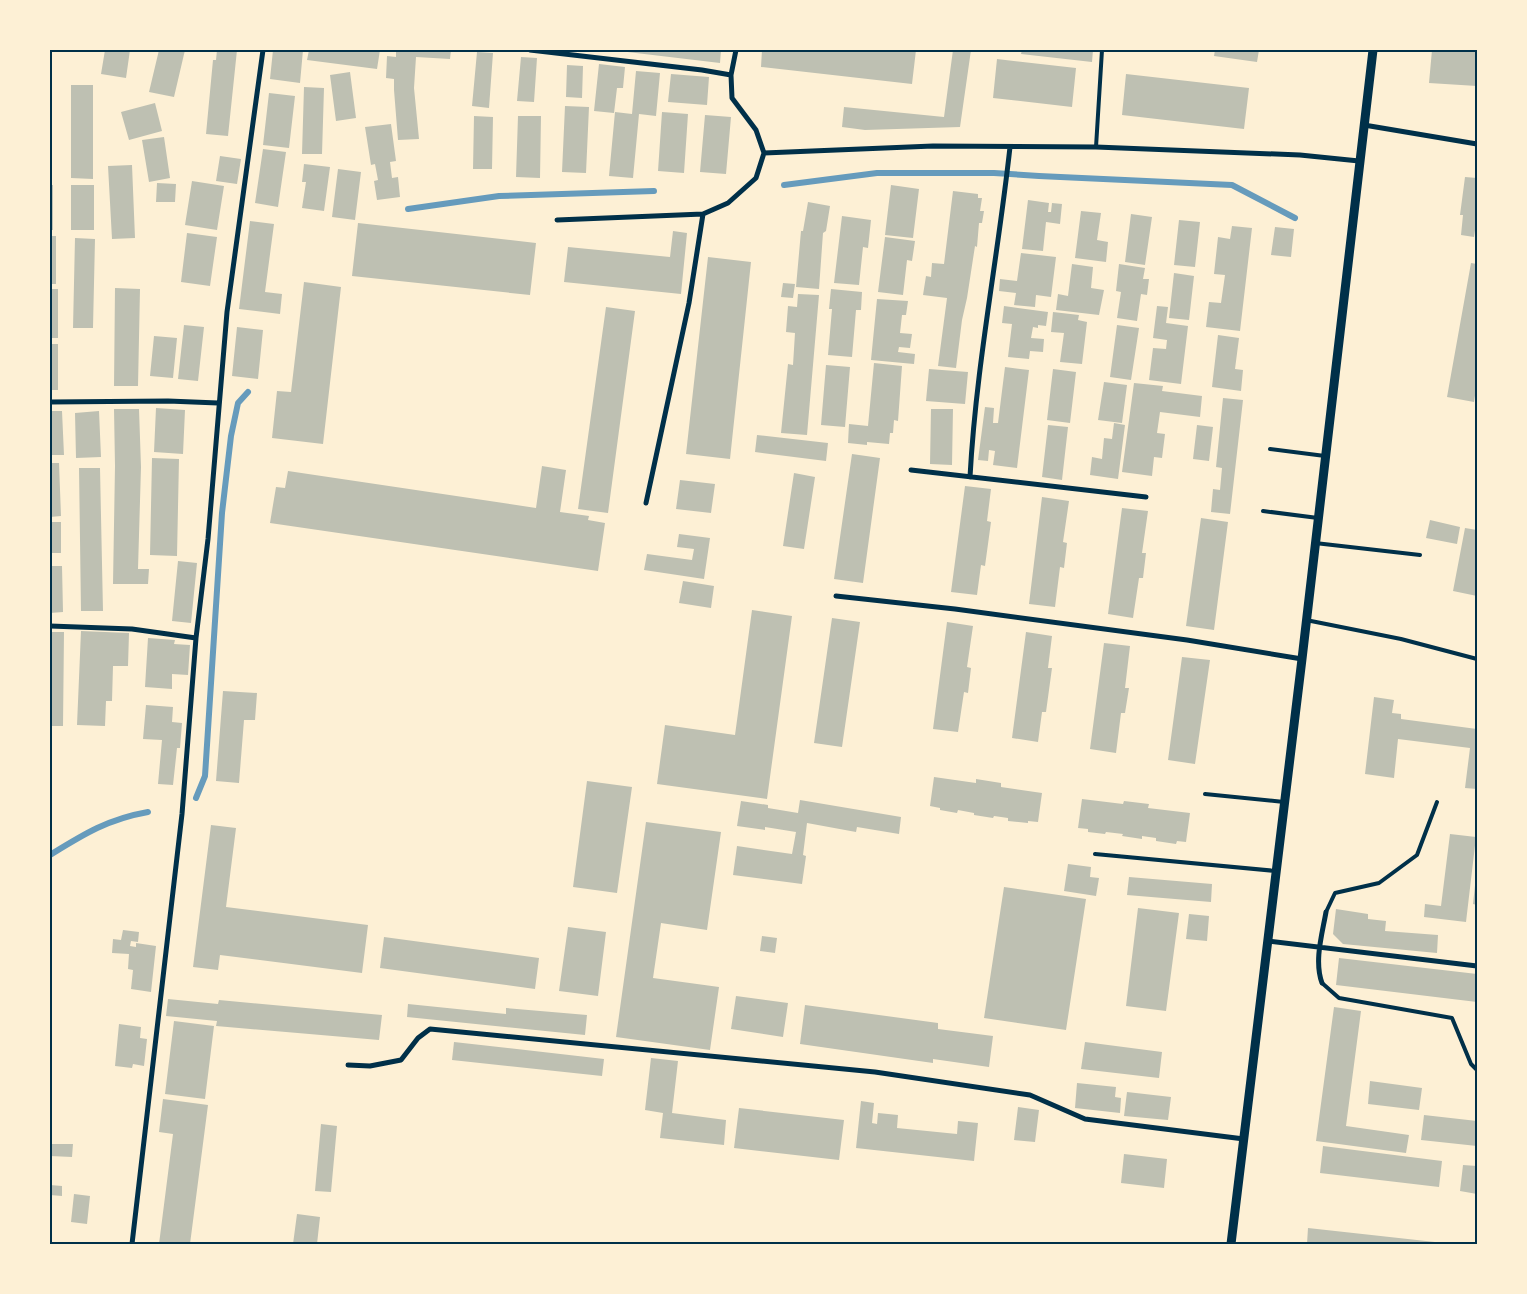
<svg xmlns="http://www.w3.org/2000/svg" width="1527" height="1294" font-family="Poppins,sans-serif">
<style>
.lines{fill:none;stroke-linecap:round;stroke-linejoin:round}
.stream{stroke:#669bbc;stroke-width:6}
.building{fill:#bec0b2}
.service{stroke:#003049;stroke-width:4}
.minor{stroke:#003049;stroke-width:5}
.tertiary{stroke:#003049;stroke-width:9}
.neatline{fill:none;stroke:#003049;stroke-width:2}
</style>
<rect width="100%" height="100%" fill="#fdf0d5"/>
<g class="lines">
<path class="stream" d="M784,185L877,173H994L1039,176L1232,185L1295,218
M408,209L499,196L654,191
M196,798L205,776L222,513L231,436L238,403L248,392
M50,855C84,834 108,819 148,812"/>
</g>
<path class="building" d="M105,50H130L126,78L101,74Z
M159,50H185L174,97L149,92Z
M217,50H237L228,136L206,134L213,60H216Z
M273,50H303L300,83L270,79Z
M309,50H380L377,69L307,60Z
M396,50H451L450,59L416,57L414,88L419,139L398,140L394,90V79L386,78L387,56L396,57Z
M619,50H721L720,63L619,51Z
M762,50H916L912,84L761,67Z
M953,50H971L960,127L865,130L842,127L844,107L944,117Z
M1022,50H1093L1092,62L1021,54Z
M1215,50H1259L1257,62L1214,56Z
M1432,50H1477V86L1429,83Z
M477,52L493,53L489,108L472,106Z
M521,57L537,58L534,102L517,101Z
M997,59L1076,68L1072,107L993,98Z
M599,64L625,67L623,88H617L614,113L594,111Z
M567,65L583,66L582,98L566,97Z
M636,71L660,73L656,116L639,114L633,178L609,176L615,112L632,114Z
M350,72L356,118L336,121L330,75Z
M671,74L709,77L707,105L668,102Z
M1126,74L1249,88L1244,129L1122,115Z
M71,85H93V179L71,178Z
M304,87L324,88L322,154H302Z
M269,93L295,96L289,148L263,145Z
M155,103L162,131L129,140L121,112Z
M565,106L589,107L586,173L562,172Z
M662,112L688,114L684,173L658,171Z
M705,115L731,117L726,174L700,172Z
M474,116L493,117L492,169H473Z
M518,116H541L540,178L516,177Z
M391,124L396,161L390,162L392,178L398,177L400,197L377,200L374,181L378,180L375,164L371,165L365,127Z
M164,137L170,178L149,182L142,140Z
M263,149L286,152L278,207L255,203Z
M220,156L241,159L237,184L216,181Z
M304,164L330,167L324,211L302,208L306,182H302Z
M132,165L135,238L112,239L108,166Z
M338,169L361,172L355,220L332,217Z
M1465,177L1477,178V217L1474,237L1461,235L1463,215H1460Z
M192,181L224,186L217,230L185,225Z
M157,183L176,184L175,202H156Z
M50,185H53V230H50Z
M71,185H94V230H71Z
M891,185L919,189L913,238L885,235Z
M953,191L978,194V198H982L980,211H984L982,223H979L977,247L975,246L967,298L962,320L956,368L938,366L947,298L923,295L926,276L931,277L932,263L944,264Z
M1028,200L1049,203L1048,212H1051L1052,203L1062,204L1060,224L1046,222L1043,251L1022,249Z
M808,202L830,206L826,231L823,233L819,289L796,287L801,231H803Z
M1081,211L1101,213L1097,240L1108,242L1106,262L1075,258Z
M1131,214L1152,217L1145,265L1125,262Z
M842,216L871,220L868,248L863,247L859,285L834,283Z
M1179,220L1200,222L1195,267L1174,265Z
M250,221L274,224L265,292L282,294L280,314L239,309Z
M358,223L536,243L530,295L352,276Z
M1232,226L1252,228L1240,331L1206,327L1209,302L1221,303L1225,275L1214,274L1218,237L1230,239Z
M1275,227L1294,229L1291,257L1271,255Z
M673,231L687,233L681,294L564,282L568,247L670,257Z
M187,233L217,237L210,286L181,282Z
M50,236H56V284H50Z
M885,237L915,241L912,261L907,260L903,295L878,292Z
M75,238L95,239L93,328H73Z
M1021,253L1056,257L1051,297L1036,295L1035,307L1014,305L1016,293L999,291L1000,279L1017,281Z
M708,257L751,262L730,459L686,454Z
M1471,263L1477,264V383L1474,402L1447,397Z
M1072,264L1093,267L1091,288L1104,290L1099,315L1056,310L1058,294L1068,296Z
M1119,264L1145,268L1143,279H1149L1147,295L1141,294L1137,321L1117,318L1121,292L1116,291Z
M1174,273L1194,276L1189,320L1169,318Z
M304,282L341,287L323,444L272,438L277,391L291,392Z
M783,283L795,284L793,298L781,297Z
M115,288L140,289L138,386H114Z
M50,289H58V338H50Z
M831,289L862,292L861,310H856L852,357L828,355L832,309H829Z
M798,294L819,295L807,435L781,433L788,364L793,365L795,333L786,332L788,306L797,307Z
M877,299L908,301L906,315H902L900,333L912,334L910,348L899,347L898,352L915,354L914,364L871,360Z
M1004,306L1048,312L1046,326L1038,325V328L1033,327L1031,338L1044,339L1043,352L1030,351L1029,359L1008,357L1012,324L1002,323Z
M1157,306L1168,307L1166,323L1188,326L1181,384L1149,380L1153,348L1166,349L1167,340L1153,338Z
M606,307L635,311L608,513L578,509Z
M1053,312L1079,315L1078,320L1087,322L1082,364L1060,362L1064,333L1051,332Z
M184,325L204,327L198,381L178,379Z
M1117,325L1139,328L1131,380L1110,377Z
M237,327L263,330L258,379L232,376Z
M1218,335L1239,338L1235,369L1243,370L1241,391L1212,387Z
M154,336L177,338L173,378L150,376Z
M50,344H58V390H50Z
M874,363L902,366L898,421L894,420L893,433H890L889,444L867,442V445L848,443L849,424L868,426Z
M826,365L850,367L845,427L821,425Z
M1005,367L1029,370L1017,468L993,465L995,451L989,450L988,461L978,460L985,407L994,408L993,423H998Z
M929,369L968,372L965,404L926,401Z
M1053,369L1076,372L1070,423L1047,420Z
M1104,382L1127,385L1122,423L1098,420Z
M1134,383L1163,386L1162,391L1202,396L1200,417L1160,412L1157,433L1165,434L1162,458L1154,457L1152,476L1122,472Z
M1223,398L1243,400L1230,514L1211,512L1213,489L1220,490L1222,468L1216,467Z
M156,408L185,410L183,454L154,452Z
M114,409H139L141,467L138,569H149L148,584H113L115,466Z
M931,409H953L952,465L930,464Z
M50,411H62L64,455H50Z
M99,411L101,457L76,458L75,413Z
M1114,423L1125,425L1118,479L1090,475L1092,457L1102,459L1104,438L1112,439Z
M1048,425L1068,427L1062,480L1042,477Z
M1197,425L1213,427L1209,461L1193,459Z
M757,435L828,443L826,461L755,452Z
M852,454L880,458L863,583L834,579Z
M152,458L179,459L177,556L150,555Z
M50,463H59L61,516L50,517Z
M542,466L566,470L560,512L589,516L588,520L605,523L598,571L270,523L276,487L285,488L288,471L536,508Z
M79,468H100L103,611H81Z
M794,473L815,477L804,549L783,546Z
M680,480L715,484L711,513L676,509Z
M965,486L991,489L987,521L991,522L985,566L981,565L977,595L951,592Z
M1042,497L1069,501L1063,542L1067,543L1064,568L1060,567L1055,607L1029,604Z
M1122,508L1148,511L1142,553H1146L1143,578H1139L1133,618L1108,614Z
M1201,518L1228,522L1214,630L1186,626Z
M1430,520L1460,527L1457,544L1426,538Z
M50,522H61V553H50Z
M1465,528L1477,530V596L1453,591Z
M679,534L710,538L704,579L644,570L647,554L692,560L694,549L677,547Z
M178,561L197,563L191,623L172,621Z
M50,566H62L63,612L50,613Z
M683,581L714,586L711,608L679,603Z
M752,610L792,616L767,799L657,784L665,725L735,735Z
M832,618L860,622L842,747L814,743Z
M947,622L973,626L967,667L971,668L968,693L964,692L958,732L933,729Z
M81,631L129,633L128,666H113L112,701H106L105,726L77,725Z
M50,632H64L63,726H50Z
M1026,632L1052,636L1048,668H1052L1046,712H1042L1038,742L1012,738Z
M148,638L175,640L174,644L190,645L188,675L172,674V689L145,687Z
M1104,643L1130,646L1125,688H1129L1125,713H1121L1116,753L1090,749Z
M1182,657L1210,660L1195,764L1168,760Z
M223,691L257,693L255,720H244L239,783L216,781Z
M1374,697L1394,700L1392,713L1401,714V719L1477,729V789L1465,788L1470,748L1398,739L1394,778L1365,774Z
M146,705L173,707L172,722L182,723L180,748H177L173,785L158,784L162,740L143,739Z
M934,777L976,783V779L1001,783V787L1042,793L1038,822L1028,821V823L1008,821V818L994,816L993,818L974,815V813L958,810L957,813L940,810V808L930,806Z
M587,781L632,787L617,893L573,887Z
M1082,799L1123,804L1124,801L1149,804L1148,808L1190,813L1186,842L1177,841L1176,844L1156,841V838L1142,836V839L1122,836L1123,834L1106,832L1105,834L1088,832V829L1078,828Z
M800,800L901,817L899,834L857,827L856,832L807,823L803,855L806,856L802,884L733,875L737,846L792,854L796,832L765,827V830L737,826L741,801L768,805V808L798,813Z
M646,822L721,832L707,930L661,923L653,978L719,987L710,1050L616,1037Z
M211,825L236,828L226,907L368,925L362,973L220,955L218,970L193,967Z
M1450,834L1476,837L1466,922L1424,917L1425,904L1441,906Z
M1068,864L1091,867L1090,877L1099,878L1096,896L1064,891Z
M1476,876H1477V905L1473,904Z
M1129,877L1212,884L1211,902L1127,895Z
M1004,887L1086,899L1066,1030L984,1018Z
M1138,908L1179,913L1166,1011L1126,1006Z
M1336,909L1368,914V919L1386,921L1385,931L1438,935L1437,953L1343,944L1333,934Z
M1189,914L1209,916L1207,941L1186,939Z
M568,927L606,932L598,996L559,991Z
M123,930L139,932L138,942L131,941L130,946L136,947V943L156,946L151,992L131,989L133,970L128,969L129,954L112,953L113,939L121,940Z
M762,936L777,938L775,953L760,951Z
M384,937L539,958L535,989L380,968Z
M1339,958L1477,974V1002L1336,985Z
M736,996L788,1003L783,1037L731,1029Z
M168,999L218,1004L219,1000L382,1015L379,1040L216,1026L217,1021L166,1016Z
M408,1004L506,1014V1008L587,1015L585,1035L407,1017Z
M805,1005L938,1023V1029L993,1036L989,1067L933,1059V1063L800,1044Z
M1334,1007L1361,1011L1346,1126L1409,1135L1406,1153L1316,1141Z
M174,1021L214,1026L205,1099L165,1094Z
M119,1024L141,1027L140,1038L147,1039L144,1066L133,1064L132,1068L115,1066Z
M454,1042L604,1059L602,1076L452,1060Z
M1085,1042L1162,1052L1159,1078L1081,1069Z
M651,1058L678,1061L672,1113L726,1120L724,1145L660,1138L663,1113L645,1110Z
M1370,1081L1422,1088L1419,1110L1368,1104Z
M1077,1083L1116,1087L1115,1097L1121,1098L1120,1113L1075,1108Z
M1127,1092L1171,1097L1168,1120L1124,1116Z
M163,1099L208,1105L190,1244H159L173,1134L159,1132Z
M861,1101L874,1103L872,1123L877,1124L878,1113L898,1115L897,1128L957,1134L958,1121L978,1123L974,1161L856,1148Z
M1018,1107L1039,1110L1035,1142L1014,1140Z
M739,1108L844,1120L839,1160L734,1148Z
M1424,1115L1477,1121V1146L1421,1140Z
M321,1124L337,1126L331,1192L315,1191Z
M50,1144H73L72,1157L50,1156Z
M1323,1146L1442,1161L1439,1187L1320,1173Z
M1124,1154L1167,1159L1164,1188L1121,1183Z
M1463,1165L1477,1166V1194L1460,1191Z
M50,1185L62,1186V1196L50,1195Z
M74,1194L90,1196L87,1224L71,1222Z
M297,1214L320,1217L317,1244H293Z
M1308,1228L1444,1243V1244H1307Z"/>
<g class="lines">
<path class="service" d="M1096,147L1102,50
M1270,449L1325,456
M1263,511L1318,518
M1315,543L1420,555
M1306,620L1401,639L1477,659
M1205,794L1284,802
M1095,854L1276,871
M1326,912L1335,893L1379,883L1417,855L1437,802
M1322,983L1339,998L1452,1018L1471,1064L1477,1070"/>
<path class="minor" d="M530,50L702,70L731,75L732,98L756,130L764,153L756,178L728,203L703,214L557,220
M731,75L736,50
M1364,125L1477,144
M764,153L933,146L1096,147L1300,155L1359,161
M50,402L168,401L218,403
M911,470L1146,497
M970,477C976,366 998,257 1010,147
M646,503L689,303L703,214
M836,596L955,609L1187,640L1302,659
M50,626L132,629L196,638
M1268,941L1477,966
M1322,983C1314,961 1322,935 1326,912
M348,1065L370,1066L401,1060L418,1038L430,1029L875,1072L1030,1095L1085,1119L1244,1139
M132,1244L182,814L196,638L208,539L227,312L263,50"/>
<path class="tertiary" d="M1231,1244L1302,659L1373,50"/>
</g>
<rect width="1527" height="1294" fill="none" stroke="#fdf0d5" stroke-width="102"/>
<rect x="51" y="51" width="1425" height="1192" class="neatline"/>
</svg>
